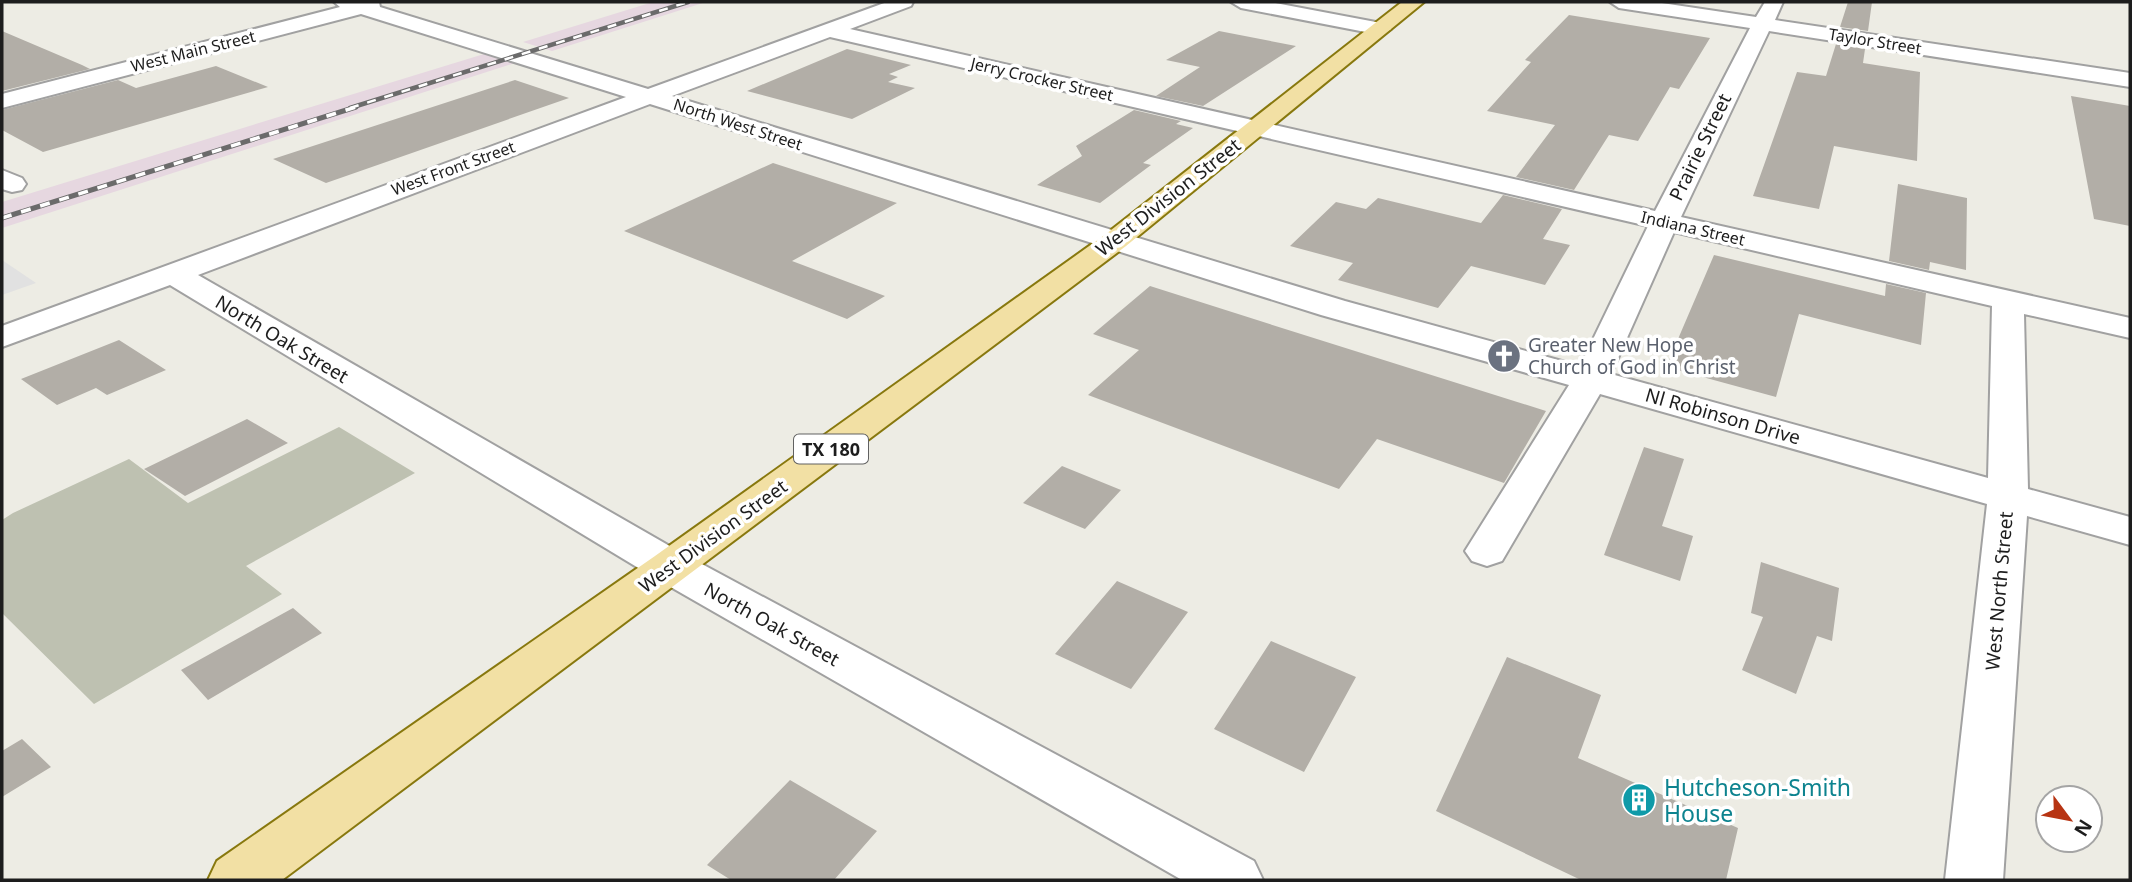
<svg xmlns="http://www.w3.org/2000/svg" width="2132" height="882" font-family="'Noto Sans',sans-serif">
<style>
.industrial{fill:#e6d7e0}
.construction{fill:#bec1b1}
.parking{fill:#e1e1e1}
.building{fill:#b2aea7}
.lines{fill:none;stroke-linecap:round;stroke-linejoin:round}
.minor-casing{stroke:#a1a1a1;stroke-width:4}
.primary-casing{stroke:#88780e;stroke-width:4}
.minor{fill:#fff;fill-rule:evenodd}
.primary{fill:#f2e0a4;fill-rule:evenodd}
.rail-far1-casing{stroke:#6b6b6b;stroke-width:4.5}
.rail-casing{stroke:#6b6b6b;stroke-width:5}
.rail-far1{stroke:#fff;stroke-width:2.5;stroke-dasharray:9;stroke-linecap:butt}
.rail{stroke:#fff;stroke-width:3.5;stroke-dasharray:10;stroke-linecap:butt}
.labels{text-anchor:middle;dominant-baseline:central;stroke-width:7;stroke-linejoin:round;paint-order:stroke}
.far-street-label{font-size:16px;fill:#1d1d1d;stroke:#fff}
.shield{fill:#fff;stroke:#616161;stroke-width:2}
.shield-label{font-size:18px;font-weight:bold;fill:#1d1d1d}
.street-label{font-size:19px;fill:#1d1d1d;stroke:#fff}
.worship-label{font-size:19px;fill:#5b616d;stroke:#fff;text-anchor:start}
.near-culture-label{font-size:23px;fill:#0d838f;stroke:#fff;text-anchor:start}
</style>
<rect width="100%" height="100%" fill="#edece4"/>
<path class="industrial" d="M653,2H706L552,51L523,42Z
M484,54L515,63L2,228V202Z"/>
<path class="construction" d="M339,427L415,473L246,566L282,594L94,704L2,613V520L13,513L129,459L188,503Z"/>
<path class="parking" d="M2,260L36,283L2,295Z"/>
<path class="building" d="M1848,2H1872L1868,31L1840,27Z
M1569,15L1710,38L1679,89L1670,87L1638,141L1609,135L1574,190L1516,177L1555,125L1487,111L1531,62L1525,60Z
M2,31L82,65L90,69L2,91Z
M1219,31L1296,46L1203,106L1156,96L1200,67L1166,60Z
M1836,44L1865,49L1863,63L1920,72L1917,161L1834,146L1819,209L1753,196L1797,72L1826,76Z
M847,49L911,65L889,74L898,77L888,82L915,88L852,119L747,91Z
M216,66L268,87L43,152L2,130V110L118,80L136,88Z
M515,80L569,98L326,183L273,159Z
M2071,96L2130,106V226L2094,219Z
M1134,110L1181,121L1176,124L1193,128L1143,163L1151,165L1100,203L1037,185L1082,156L1076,146Z
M773,163L897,203L792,261L885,296L847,319L624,231Z
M1898,184L1967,198L1966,270L1930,262L1929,270L1889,261Z
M1503,195L1562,209L1543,239L1570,245L1545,285L1471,266L1438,308L1338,280L1353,263L1290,246L1336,202L1366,209L1378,198L1481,223Z
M1714,255L1885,296L1886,284L1926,293L1921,345L1799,314L1776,397L1666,367Z
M1150,286L1301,334L1546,411L1504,483L1377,439L1339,489L1088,395L1139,350L1093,334Z
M119,340L166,370L107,395L96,388L57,405L21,379Z
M247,419L288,443L185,496L144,469Z
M1644,447L1684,459L1662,526L1693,536L1680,581L1604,555Z
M1062,466L1121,490L1085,529L1023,503Z
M1761,562L1839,588L1832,641L1817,636L1796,694L1742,670L1763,617L1751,613Z
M1117,581L1188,612L1131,689L1055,654Z
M293,608L322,633L208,700L181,670Z
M1271,641L1356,677L1304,772L1214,729Z
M1507,657L1601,695L1578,758L1738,828L1726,880H1581L1436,811Z
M22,739L51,767L2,797V751Z
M790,780L877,831L834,880H731L707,865Z"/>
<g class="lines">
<g class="minor-casing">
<path id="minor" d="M334,2H379L380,7L648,89L887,2H913L911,6L850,29L1655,211L1750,28L1619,8L1610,2H1655L1756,17L1765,2H1783L1775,20L2130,73V87L1769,31L1681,217L2130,318V338L2024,314L2028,489L2130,517V545L2027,516L2003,880H1945L1987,504L1600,394L1502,561L1487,566L1472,561L1465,551L1569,385L1321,315L650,104L198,275L687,556L1254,861L1263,880H1182L655,578L170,285L2,347V326L626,97L361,14L2,108V94L340,7ZM830,37L1648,226L1580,366L1345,301L672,96ZM1674,232L1992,306L1988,478L1611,374Z
M1231,2H1270L1381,23L1391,29L1381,35L1241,8Z
M2,170L22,178L26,184L22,190L12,192L2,189Z"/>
</g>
<g class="primary-casing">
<path id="primary" d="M1402,2H1424L1126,246L282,880H208L217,861L655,556L1106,234Z"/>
</g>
<use href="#minor" class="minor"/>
<use href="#primary" class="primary"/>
<g class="rail-far1-casing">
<path id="rail-far1" d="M350,108L688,2"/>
</g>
<g class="rail-casing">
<path id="rail" d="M2,218L356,107"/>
</g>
<use href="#rail-far1" class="rail-far1"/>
<use href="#rail" class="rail"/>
</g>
<defs>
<g id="church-disc" transform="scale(1.75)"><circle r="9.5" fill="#6b7280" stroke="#fff"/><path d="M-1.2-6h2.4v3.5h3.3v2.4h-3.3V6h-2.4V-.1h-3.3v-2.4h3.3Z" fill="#fff"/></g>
<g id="building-disc" transform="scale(1.75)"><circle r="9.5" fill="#0f9aa8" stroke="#fff"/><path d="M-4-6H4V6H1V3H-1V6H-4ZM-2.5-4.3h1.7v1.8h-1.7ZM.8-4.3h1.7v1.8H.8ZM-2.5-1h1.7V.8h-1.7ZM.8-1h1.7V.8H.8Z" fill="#fff"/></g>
</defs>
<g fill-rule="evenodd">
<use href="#church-disc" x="1504" y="356"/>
<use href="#building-disc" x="1639" y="800"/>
</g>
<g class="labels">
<g class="far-street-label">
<text transform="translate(1875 41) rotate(9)">Taylor Street</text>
<text transform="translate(193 51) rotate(-14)">West Main Street</text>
<text transform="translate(1042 79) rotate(13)">Jerry Crocker Street</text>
<text transform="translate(738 124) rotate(18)">North West Street</text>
<text transform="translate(453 168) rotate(-20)">West Front Street</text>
<text transform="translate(1693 228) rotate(13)">Indiana Street</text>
</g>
<rect class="shield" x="794" y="434.5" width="74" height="29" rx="5"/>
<g class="shield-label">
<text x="831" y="449">TX 180</text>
</g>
<g class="street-label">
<text transform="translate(1700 147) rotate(-64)">Prairie Street</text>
<text transform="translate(1168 197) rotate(-38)">West Division Street</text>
<text transform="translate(282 339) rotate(31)">North Oak Street</text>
<text transform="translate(1723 416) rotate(16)">Nl Robinson Drive</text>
<text transform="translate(713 536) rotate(-36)">West Division Street</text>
<text transform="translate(1999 591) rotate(-85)">West North Street</text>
<text transform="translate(772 624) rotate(29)">North Oak Street</text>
</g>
<g class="worship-label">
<text x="1528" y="345">Greater New Hope<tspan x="1528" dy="22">Church of God in Christ</tspan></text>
</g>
<g class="near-culture-label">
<text x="1664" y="787">Hutcheson-Smith<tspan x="1664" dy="26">House</tspan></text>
</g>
</g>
<rect width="2132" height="882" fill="none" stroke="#1d1d1d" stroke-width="7"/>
<g transform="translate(2069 819) rotate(122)"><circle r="33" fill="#ffffff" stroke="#a5a5a5" stroke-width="2"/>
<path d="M0-5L12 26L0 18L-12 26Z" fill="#b73413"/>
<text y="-10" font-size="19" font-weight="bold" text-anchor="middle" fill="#1d1d1d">N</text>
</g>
</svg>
